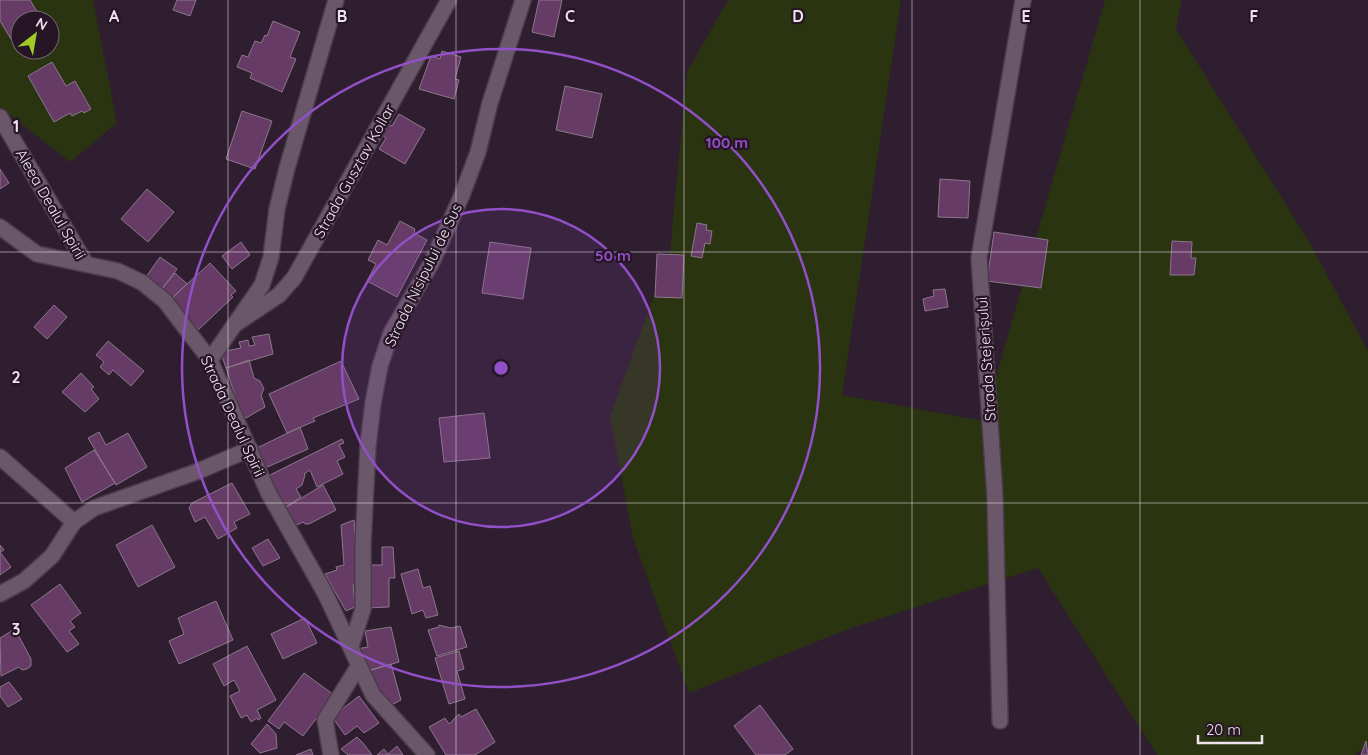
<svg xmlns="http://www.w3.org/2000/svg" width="1368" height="755" font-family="Quicksand,sans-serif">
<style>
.green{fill:#2a3410;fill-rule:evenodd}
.building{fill:#663c66;stroke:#8b778b}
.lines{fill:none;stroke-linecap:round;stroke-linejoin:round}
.street-casing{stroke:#4a3c4a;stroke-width:18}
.street{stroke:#6b576a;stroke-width:15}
.grid{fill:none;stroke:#eee2ed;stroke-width:1;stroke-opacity:0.55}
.ring{fill:none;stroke:#9250c8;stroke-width:2.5}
.labels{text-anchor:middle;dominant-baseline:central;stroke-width:4.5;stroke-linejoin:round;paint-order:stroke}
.street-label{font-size:15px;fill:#eee2ed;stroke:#251525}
.grid-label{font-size:16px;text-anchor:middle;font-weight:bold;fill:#eee2ed;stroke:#251525;stroke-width:4.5;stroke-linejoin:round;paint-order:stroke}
.centre{fill:#9250c8;stroke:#251525;stroke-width:2.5}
.ring-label{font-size:15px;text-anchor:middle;font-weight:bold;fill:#9250c8;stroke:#251525;stroke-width:4.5;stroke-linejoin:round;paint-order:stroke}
</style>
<rect width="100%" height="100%" fill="#2f1e2f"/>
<path class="green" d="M0,0H93L117,123L70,162L0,107ZM20,20H50V50H20Z
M728,0H901L842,395L983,421L1105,0H1182L1176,29L1310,243L1368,351V746L1355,755H1157L1038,568L848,629L689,693L633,538L610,416L670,252L687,72Z"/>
<path class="building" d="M0,0H30L42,20H20V34L11,39L0,21Z
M177,0H196L190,16L173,10Z
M539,0H562L554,37L532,32Z
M273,21L300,32L290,57L296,59L282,92L250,78L252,73L237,67L242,55L248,57L255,41L261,43L265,35L267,36Z
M442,51L461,57L455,79L459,80L454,99L419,89L431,56L440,59Z
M52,62L66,86L75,81L91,109L84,113L82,111L72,116L70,113L54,122L28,76Z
M565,86L602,94L592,138L556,130Z
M242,111L272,121L255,169L226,159Z
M399,114L425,129L405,164L379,149L386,138L382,135L388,124L392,126Z
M0,169L9,183L0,189Z
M940,179L970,181L968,218L938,217Z
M147,189L174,212L148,242L121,219Z
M400,221L415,229L414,233L427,240L397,297L367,281L376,264L368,260L378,240L387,245Z
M697,223L707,225L706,230L712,231L710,244L705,243L702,258L691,256Z
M994,232L1048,240L1041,288L987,281Z
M1172,241L1192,242L1191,258H1196L1194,275H1170Z
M241,242L250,255L232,269L222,256Z
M490,242L531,248L523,299L482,293Z
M657,254L684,255L682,298L655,297Z
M160,257L177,269L161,290L146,277Z
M210,263L236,291L231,295L233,297L198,330L172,298Z
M175,273L187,284L172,298L161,290Z
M945,289L948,307L925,311L923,299L934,296L933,290Z
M54,305L67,317L47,339L34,327Z
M269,334L273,354L226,368L222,356L225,351L241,348L239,342L248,340L249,346L255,345L252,337Z
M108,341L144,371L131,386L113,370L109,375L100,367L104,362L96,355Z
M249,360L254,378L260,381L264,389L261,395L265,407L246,418L242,416L240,411L226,368Z
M341,361L359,399L313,418L315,421L287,433L269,394Z
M81,373L94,387L91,389L99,399L85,412L62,392Z
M484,413L490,458L444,462L439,418Z
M300,427L308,449L265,468L257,448Z
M99,432L106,445L128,433L147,467L116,485L88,438Z
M342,439L344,443L339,445L345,457L337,461L343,474L317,487L310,470L304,474L305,475L302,485L296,489L301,497L280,511L266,477Z
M94,450L115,483L82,502L65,468Z
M232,483L250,514L234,522L237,528L218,539L205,517L195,522L189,508L192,503Z
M323,485L336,510L309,524H305L303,522L289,529L280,511Z
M354,520L358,582L353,585L355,607L346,611L325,574L337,570L336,567L344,565L341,525Z
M152,525L175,567L138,587L116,545Z
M268,539L280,558L263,566L252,548Z
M0,545L4,550L0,552L11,567L0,575Z
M382,547H393L395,578H389V607L367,608L369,565H382Z
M418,569L423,588L430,586L438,615L426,618L423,610L412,614L401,574Z
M60,584L81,613L70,621L75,627L69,631L79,644L67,652L31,605Z
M216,601L233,640L179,664L169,641L184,634L178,618Z
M305,618L317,643L283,659L271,634Z
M439,625L451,628L460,626L467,647L437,656L428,630L439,627Z
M391,627L399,662L368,671L357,649L368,647L365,631Z
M15,629L31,659V666L27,669L22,670L19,667L1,676L0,638Z
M247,646L276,700L257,710L261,718L258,720L257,718L251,722L247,715L241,718L230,696L240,691L234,680L224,686L213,664Z
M459,651L464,669L457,671L465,699L449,704L435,658Z
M391,664L401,700L386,708L363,672Z
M304,673L334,695L303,736L284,722L279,729L268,721Z
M9,682L22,699L8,707L0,696V687Z
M359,696L379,723L364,733L357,726L345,735L332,717Z
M760,705L793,749L785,755H756L734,726Z
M476,709L495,742L475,755H446L429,727L445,718L449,724L459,714L461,717Z
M267,724L276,734L277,748L260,753L251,744Z
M357,737L363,743L372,755H348L341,749Z
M1366,741L1368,755H1361Z
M397,746L403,755H377L384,749L388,754Z
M311,749L313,755H296Z"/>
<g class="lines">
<g class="street-casing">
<path id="street" d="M0,117L86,264
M0,227L37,254L118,271L143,283L165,301L210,360L268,492L325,593L373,695L427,755
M237,323L279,295L294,278L449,0
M210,360L262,285L271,257L277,209L287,168L336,0
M0,457L74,522
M0,594L24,581L52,556L74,522L94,508L196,472L250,449
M351,646L363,609V544L368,445L373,403L380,366L391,333L432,262L462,195L478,152L490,103L523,0
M1000,721L995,497L979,258L1023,0
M331,755L325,720L358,667"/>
</g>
<use href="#street" class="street"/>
</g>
<path class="grid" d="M228,0V755M456,0V755M684,0V755M912,0V755M1140,0V755M0,252H1368M0,503H1368"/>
<circle cx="501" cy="368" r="159" fill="#9250c8" fill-opacity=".12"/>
<g class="ring">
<circle cx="501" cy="368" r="159"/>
<circle cx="501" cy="368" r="319"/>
</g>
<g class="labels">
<g class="street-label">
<text transform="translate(354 171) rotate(-61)">Strada Gusztav Kollar</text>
<text transform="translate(51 204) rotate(60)">Aleea Dealul Spirii</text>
<text transform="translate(423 275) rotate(-64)">Strada Nisipului de Sus</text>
<text transform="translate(986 359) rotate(-94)">Strada Stejerișului</text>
<text transform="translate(233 416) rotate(65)">Strada Dealul Spirii</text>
</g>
</g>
<g class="grid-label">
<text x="114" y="22">A</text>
<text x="342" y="22">B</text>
<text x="570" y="22">C</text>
<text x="798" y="22">D</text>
<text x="1026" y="22">E</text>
<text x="1254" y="22">F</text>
<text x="16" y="132">1</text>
<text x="16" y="383">2</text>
<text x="16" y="635">3</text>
</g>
<circle cx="501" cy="368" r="8" class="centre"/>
<g class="ring-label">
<text x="727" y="148">100 m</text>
<text x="613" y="261">50 m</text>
</g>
<g transform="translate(35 35) rotate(31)"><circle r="24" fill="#251525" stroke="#756775"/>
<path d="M0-4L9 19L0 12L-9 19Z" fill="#a3c927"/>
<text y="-8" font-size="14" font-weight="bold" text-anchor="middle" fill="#eee2ed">N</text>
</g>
<path d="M1198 735v8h64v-8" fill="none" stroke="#eee2ed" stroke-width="2.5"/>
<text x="1206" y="735" font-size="15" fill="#eee2ed" stroke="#251525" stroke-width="4" paint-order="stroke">20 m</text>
</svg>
